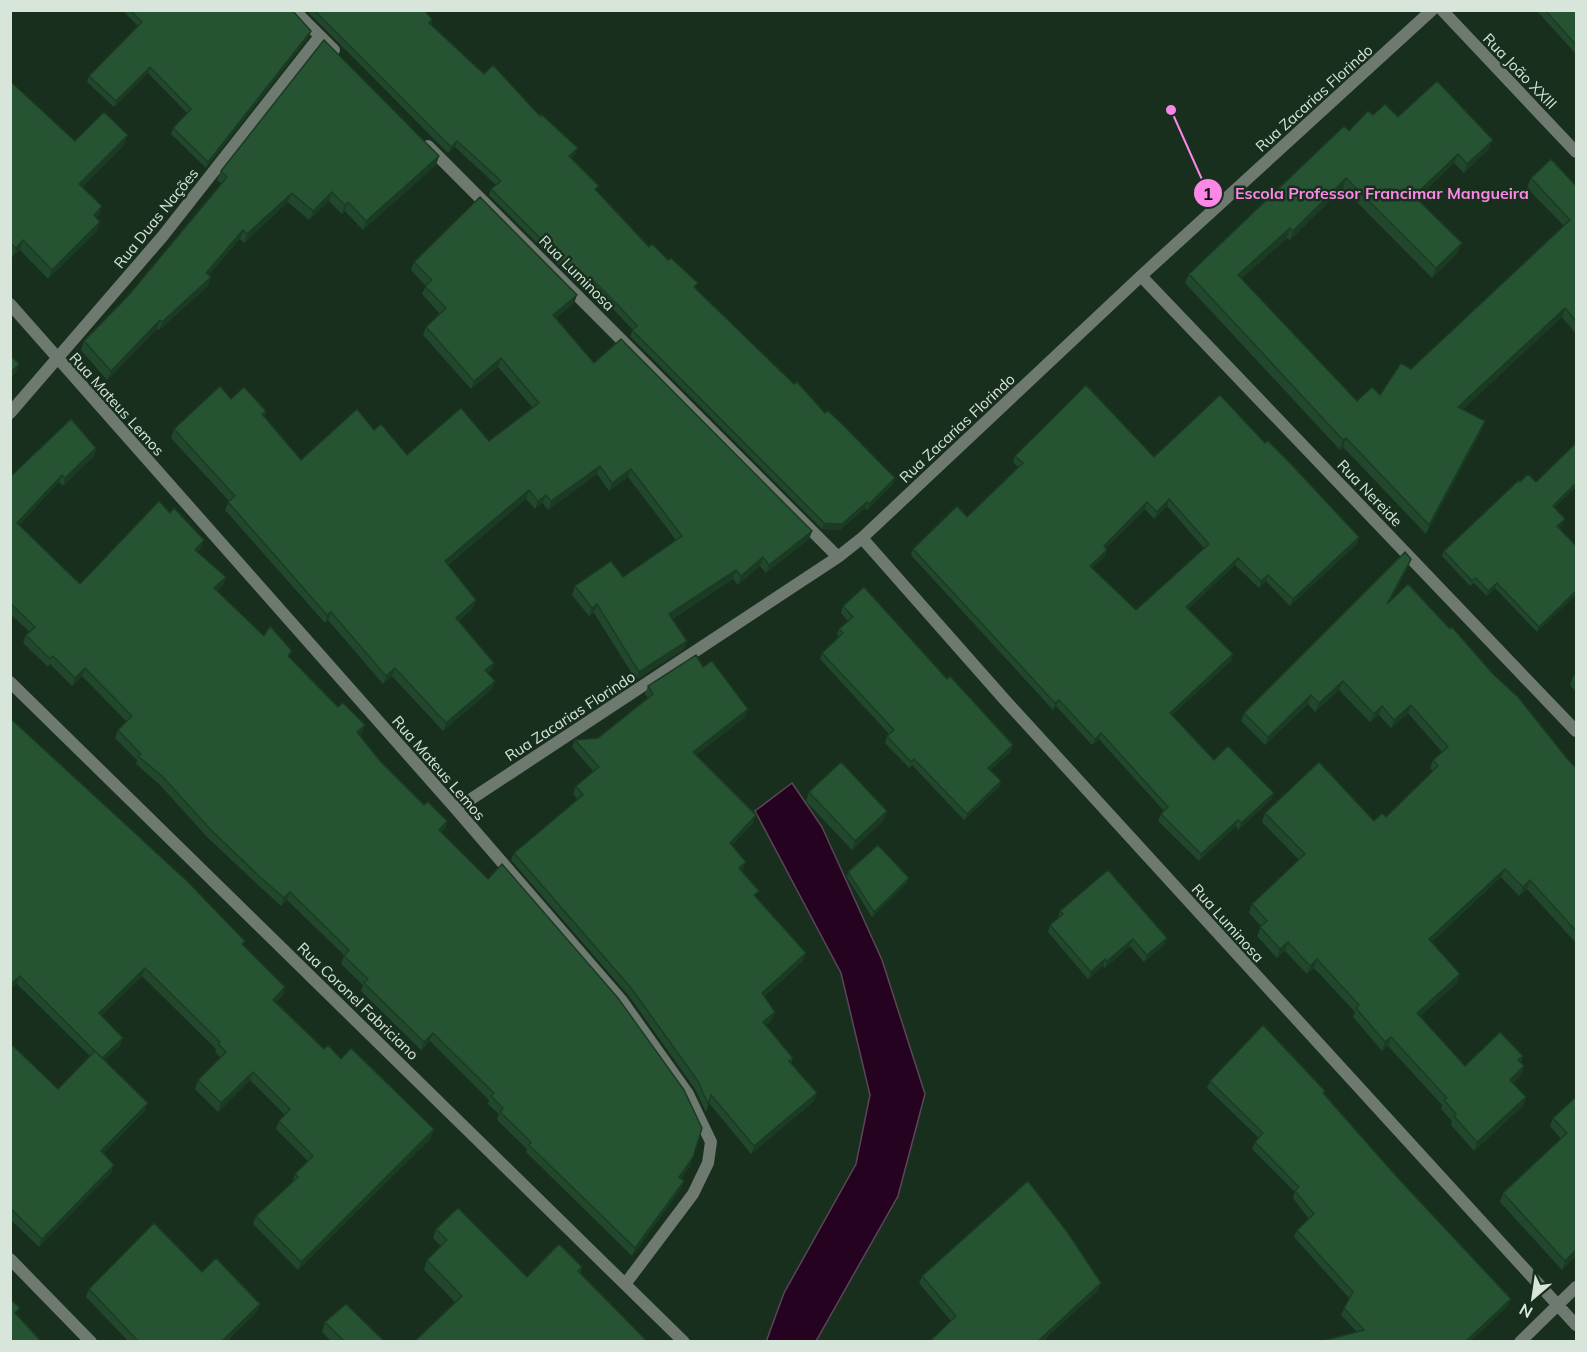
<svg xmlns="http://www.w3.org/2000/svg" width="1587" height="1352" font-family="Mulish,sans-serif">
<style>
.water{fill:#250220;stroke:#5a4658;stroke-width:1.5}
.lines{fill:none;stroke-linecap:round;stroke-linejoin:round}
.street{stroke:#6e7970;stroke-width:12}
.wall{fill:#21482c;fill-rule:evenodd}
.shaded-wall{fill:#1b3b24}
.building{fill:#265433;stroke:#1b3b24;stroke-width:1.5;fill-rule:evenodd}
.labels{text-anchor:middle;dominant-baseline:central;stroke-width:5;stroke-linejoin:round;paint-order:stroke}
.street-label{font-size:15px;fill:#d7e5da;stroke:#182f1e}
.leader{fill:none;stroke:#fb87e6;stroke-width:2}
.callout-dot{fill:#fb87e6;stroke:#182f1e;stroke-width:2}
.mark-label{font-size:18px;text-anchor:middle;font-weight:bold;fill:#111}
.callout-label{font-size:16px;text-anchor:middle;font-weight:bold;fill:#fb87e6;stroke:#182f1e;stroke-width:5;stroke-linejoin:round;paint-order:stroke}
</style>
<rect width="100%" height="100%" fill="#182f1e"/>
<path class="water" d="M792,783L822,827L882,960L925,1094L898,1196L816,1341L766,1342L784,1293L856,1164L870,1095L841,973L755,811Z"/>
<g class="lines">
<path class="street" d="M294,10L334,50
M1442,10L1576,152
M428,146L838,557
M1141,276L1576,731
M10,304L456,809L622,1001L688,1094L711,1142L708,1163L693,1194L626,1283
M10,413L162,237L320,36
M862,538L1004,699L1576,1325
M10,682L684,1342
M456,809L838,557L862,538L1141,276L1432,10
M10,1259L91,1342
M1520,1342L1576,1287"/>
</g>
<path class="wall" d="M122,10H292L311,31L309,37L206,168L171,134L173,128L187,113L148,73L114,107L87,82L89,76L138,26Z
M306,10H424L432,19L431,24L484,74L540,116L575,154L571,158L597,191L649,247L696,289L893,484L867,510L865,508L840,530L822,529L630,336L633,330L615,311L592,287L586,292L489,195L491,189L496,185L455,147L448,153Z
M1536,10H1576V54Z
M10,81L75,141L124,145L82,187L99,215L96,218L97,231L48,279L20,250L12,257L10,255Z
M1373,115L1398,117L1489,149L1464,173L1454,163L1417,199L1458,252L1432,278L1343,188L1290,240L1287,238L1241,279L1357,401L1380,395L1411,369L1564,226L1527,188L1531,178L1576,186V334L1562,317L1463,409L1482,430L1426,534L1343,447L1340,450L1185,283L1189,274L1349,131Z
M439,156L436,165L363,230L345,211L342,214L329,201L309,220L288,202L244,243L240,239L208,275V286L159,330L157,329L107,380L81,350L84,341L128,296L222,184L217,180L221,171Z
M414,262L577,295L574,303L556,318L594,363L812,531L809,539L766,573L760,566L738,585L733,579L672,619L684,649L636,680L594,613L589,616L572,595L575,586L623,577L676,540L628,477L609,491L597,474L548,510L543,503L535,509L526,499L448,565L476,600L473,608L459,621L491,671L488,673L495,681L492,689L443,731L392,676L383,684L328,620L325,623L225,510L229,501L171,438L174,429L231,399L266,411L264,416L301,460L374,430L407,455L489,441L533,408L498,367L471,389L423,335L426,327L440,314L422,294L426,286L411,270Z
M96,448L94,456L63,486L59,482L19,525L80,584L170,513L204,540L201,548L197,552L226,577L223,585L217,591L264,636L290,658L362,733L360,735L380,761L424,805L447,821L445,829L441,832L691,1164L681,1179L684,1181L681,1189L632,1256L526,1152L527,1149L497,1120L499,1114L488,1104L489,1100L430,1041L421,1050L361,991L363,985L341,964L344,955L287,900L281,906L257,884L207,837L160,785L136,764L137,760L115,738L118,730L127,722L82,676L72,686L50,664L48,667L23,643L26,635L30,632L10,614V477Z
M1015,456L1154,457L1357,544L1290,606L1266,581L1259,588L1235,565L1188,609L1233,654L1231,661L1172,715L1214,760L1272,799L1238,830L1236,826L1199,861L1158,821L1161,814L1164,811L1099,739L1092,745L1056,706L1053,710L911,555L913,549L967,517L1018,467L1013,462ZM1167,506L1204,548L1136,610L1092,568L1105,556L1106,548L1145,509L1154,519Z
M1520,482H1536L1576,487L1554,508L1563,524L1559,527L1576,546L1537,632L1495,588L1487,596L1474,583L1470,586L1442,556L1444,551Z
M1411,559L1408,567L1390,601L1565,756L1576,768V943L1527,889L1519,896L1501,877L1432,942L1457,983L1420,1016L1465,1066L1523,1056L1520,1063L1521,1075L1513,1083L1526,1097L1523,1106L1474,1151L1451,1125L1452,1121L1441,1109L1442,1105L1388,1046L1382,1051L1353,1017L1355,1012L1314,968L1307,974L1285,951L1277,958L1257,936L1261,926L1249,913L1252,904L1299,860L1262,822L1265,813L1374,821L1386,817L1433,771L1430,768L1433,760L1442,752L1408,713L1391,728L1379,715L1370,722L1339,690L1315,712L1308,704L1265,745L1241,721L1244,713Z
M843,606L1011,752L990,770L1001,781L999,787L964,820L912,765L909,768L885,743L887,736L889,734L820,659L822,653L839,637L837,635L839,629L848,621L841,613Z
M703,667L748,709L745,717L696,755L753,823L732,845L743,870L742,871L756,897L803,961L764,997L772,1019L766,1025L793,1058L791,1063L814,1101L751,1154L709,1103L706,1112L695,1089L629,996L511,860L514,853L578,800L573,794L576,786L593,771L572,747L575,740L598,738L648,698L645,694L648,686Z
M1576,674V692L1570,685L1573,677Z
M10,718L245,941L243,945L283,995L276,1002L324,1049L341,1059L431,1138L298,1270L253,1224L256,1216L292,1182L295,1174L308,1161L276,1129L279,1121L285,1115L250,1080L218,1112L195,1089L198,1080L221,1058L215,1052L216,1049L142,976L102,1015L120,1046L105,1060L145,1111L103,1154L114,1165L111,1173L39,1247L10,1219V1043L58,1089L90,1056L17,984Z
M809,792L883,821L852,850L806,801Z
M848,872L909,878L907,883L872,917L847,877Z
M1060,911L1167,938L1164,945L1144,962L1130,946L1105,968L1103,966L1088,979L1048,932L1050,925L1058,918Z
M1210,1081L1324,1094L1508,1306L1357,1332L1341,1315L1349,1298L1294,1237L1297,1230L1309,1219L1293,1198L1295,1192L1252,1149L1255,1142L1259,1138L1207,1088Z
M1576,1097V1256L1562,1270L1500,1202L1503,1193L1561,1139L1550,1126L1553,1118Z
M436,1229L527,1277L582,1267L580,1273L455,1302L424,1270L427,1260L441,1246L433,1238Z
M202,1272L260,1304L257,1312L227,1341H128L86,1297L89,1289Z
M922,1276L1098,1291L951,1321L919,1283Z
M325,1322L384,1341H331L322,1332Z"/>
<path class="shaded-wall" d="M311,31L309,37L206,168L208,162Z
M150,67L148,73L114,107L116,101Z
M128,135L124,145L76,193L79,184Z
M1493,140L1489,149L1464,173L1467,164Z
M457,141L455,147L448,153L451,147Z
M578,148L575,154L567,162L569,156Z
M1458,154L1454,163L1411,205L1414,196Z
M439,156L436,165L363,230L366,221Z
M1346,178L1343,188L1290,240L1293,231Z
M332,192L329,201L309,220L313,211Z
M292,193L288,202L244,243L247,234Z
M348,202L345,211L342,214L345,205Z
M102,206L99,215L90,224L94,215Z
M100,222L97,231L48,279L52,270Z
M1290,228L1287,238L1235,284L1238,275Z
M243,230L240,239L203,282L206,273Z
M23,240L20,250L12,257L16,248Z
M1462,243L1458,252L1432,278L1436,268Z
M211,277L208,286L159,330L162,322Z
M594,281L592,287L586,292L588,286Z
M577,295L574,303L550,323L553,315Z
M1565,308L1562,317L1455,416L1458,407Z
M160,320L157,329L107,380L111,371Z
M501,358L498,367L471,389L474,381Z
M19,364L16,373L10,378V373Z
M1485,421L1482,430L1426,534L1429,525Z
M1346,438L1343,447L1340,450L1343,440Z
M96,448L94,456L63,486L65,478Z
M600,466L597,474L548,510L551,501Z
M631,469L628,477L609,491L612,483Z
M62,475L59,482L14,531L17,523Z
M895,478L893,484L867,510L869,504Z
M1576,483V487L1551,511L1553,506Z
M529,490L526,499L442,569L445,561Z
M546,495L543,503L535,509L538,501Z
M1169,499L1167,506L1154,519L1157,512Z
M867,502L865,508L840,530L822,529L824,523Z
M1147,502L1145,509L1101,553L1104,546Z
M1565,519L1563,524L1556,531L1557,526Z
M812,531L809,539L766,573L769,565Z
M1359,537L1357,544L1290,606L1293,599Z
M204,540L201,548L192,557L195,550Z
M1107,550L1105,556L1088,572L1090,566Z
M763,557L760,566L738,585L741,576Z
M1238,558L1235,565L1183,614L1186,607Z
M1411,559L1408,567L1383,613L1387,604Z
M736,570L733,579L666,622L669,614Z
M1268,575L1266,581L1259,588L1261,581Z
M226,577L223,585L211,596L214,588Z
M1497,583L1495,588L1487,596L1488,591Z
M1576,591V595L1537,632L1539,627Z
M476,600L473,608L453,626L456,618Z
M597,604L594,613L589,616L592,608Z
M331,612L328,620L325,623L327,615Z
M687,641L684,649L636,680L639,672Z
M1233,654L1231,661L1167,720L1170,713Z
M494,663L491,671L482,678L485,670Z
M85,668L82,676L72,686L75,678Z
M395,668L392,676L383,684L386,676Z
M495,681L492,689L443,731L446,723Z
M1343,681L1339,690L1315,712L1319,703Z
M1311,695L1308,704L1265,745L1268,737Z
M1059,700L1056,706L1053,710L1055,703Z
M1411,705L1408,713L1391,728L1394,720Z
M1382,706L1379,715L1370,722L1374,714Z
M748,709L745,717L690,760L693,752Z
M365,725L362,733L355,740L357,732Z
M1101,733L1099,739L1092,745L1095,739Z
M1013,745L1011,752L986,774L988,768Z
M1001,781L999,787L964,820L967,814Z
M1274,793L1272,799L1238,830L1241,823Z
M887,811L883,821L852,850L855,841Z
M756,815L753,823L727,851L730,843Z
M1238,820L1236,826L1199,861L1201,854Z
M447,821L445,829L436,837L439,830Z
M746,862L743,870L736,876L739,868Z
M1505,869L1501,877L1426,947L1429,939Z
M909,878L907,883L872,917L874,912Z
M1530,880L1527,889L1519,896L1523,887Z
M290,892L287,900L281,906L284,898Z
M1167,938L1164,945L1144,962L1147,955Z
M1133,939L1130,946L1105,968L1107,961Z
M1288,942L1285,951L1277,958L1280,949Z
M806,953L803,961L759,1001L762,993Z
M1105,959L1103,966L1088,979L1091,972Z
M1317,959L1314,968L1307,974L1310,966Z
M145,968L142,976L96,1021L99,1013Z
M1460,974L1457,983L1414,1022L1417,1013Z
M20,976L17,984L10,990V985Z
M285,987L283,995L270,1008L273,1000Z
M775,1012L772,1019L760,1029L763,1022Z
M433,1033L430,1041L421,1050L424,1042Z
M1391,1037L1388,1046L1382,1051L1385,1042Z
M123,1038L120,1046L99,1066L102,1058Z
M1524,1066L1521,1075L1507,1088L1510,1080Z
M253,1072L250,1080L218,1112L221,1103Z
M817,1093L814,1101L751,1154L754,1146Z
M1526,1097L1523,1106L1474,1151L1477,1142Z
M148,1103L145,1111L98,1159L101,1151Z
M434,1129L431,1138L298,1270L301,1262Z
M693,1157L691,1164L676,1185L679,1177Z
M114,1165L111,1173L39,1247L42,1239Z
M684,1181L681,1189L632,1256L635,1248Z
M1576,1250V1256L1562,1270L1565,1261Z
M1101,1283L1098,1291L1043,1341H1038Z
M1511,1299L1508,1306L1471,1341H1466Z
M260,1304L257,1312L227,1341H222Z"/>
<path class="building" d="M130,10H292L311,31L208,162L173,128L191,109L150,67L116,101L89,76L142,22Z
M314,10H424L432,19L429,23L484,74L493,65L540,116L541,114L578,148L569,156L599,186L595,189L649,247L652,244L668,260L671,258L698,283L694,287L794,384L797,382L825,413L828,411L840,422L895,478L869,504L867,502L842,524L824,523L632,330L637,326L617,304L594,281L588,286L491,189L501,181L457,141L451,147Z
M1545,10H1576V45Z
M324,40L439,156L366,221L348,202L345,205L332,192L313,211L292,193L247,234L243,230L206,273L211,277L162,322L160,320L111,371L84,341L128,296L227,177L221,171Z
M10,81L75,141L104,112L128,135L79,184L102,206L94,215L100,222L52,270L23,240L16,248L10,243Z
M1437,81L1493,140L1467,164L1458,154L1414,196L1462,243L1436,268L1346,178L1293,231L1290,228L1238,275L1357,401L1372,387L1380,395L1401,363L1411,369L1570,220L1531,178L1551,159L1576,186V321L1565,308L1458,407L1485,421L1429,525L1346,438L1343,440L1189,274L1344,126L1349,131L1368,111L1373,115L1385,104L1398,117Z
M480,197L577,295L553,315L594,363L621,339L812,531L769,565L763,557L741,576L736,570L669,614L687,641L639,672L597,604L592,608L575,586L611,561L623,577L682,536L631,469L612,483L600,466L551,501L546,495L538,501L529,490L445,561L476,600L456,618L494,663L485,670L495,681L446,723L395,668L386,676L331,612L327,615L228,502L235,496L174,429L220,386L231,399L244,387L266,411L262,414L301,460L357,409L374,430L381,424L407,455L461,408L489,441L539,403L501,358L474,381L426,327L446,308L425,286L432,280L414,262Z
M10,355L19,364L10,373Z
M1086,385L1154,457L1220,395L1265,443L1268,441L1291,464L1359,537L1293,599L1268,575L1261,581L1238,558L1186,607L1233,654L1170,713L1214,760L1228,746L1274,793L1241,823L1238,820L1201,854L1161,814L1168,807L1101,733L1095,739L1059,700L1055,703L913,549L957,506L967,517L1023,463L1015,456ZM1169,499L1209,544L1136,610L1090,566L1107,550L1104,546L1147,502L1157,512Z
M71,419L96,448L65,478L62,475L17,523L80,584L159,501L170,513L174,508L204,540L195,550L226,577L214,588L264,636L270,626L292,651L288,656L338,707L343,703L365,725L357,732L380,761L424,805L428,802L447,821L439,830L488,879L502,864L618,998L684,1090L702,1128L693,1157L679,1177L684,1181L635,1248L529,1145L531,1142L500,1112L503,1108L491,1096L494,1093L433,1033L424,1042L364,983L368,979L344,956L349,950L290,892L284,898L259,876L210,829L163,777L138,756L141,754L118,730L132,716L85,668L75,678L53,656L50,659L26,635L35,627L10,603V477Z
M1575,444L1576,446V483L1553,506L1565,519L1557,526L1576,546V591L1539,627L1497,583L1488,591L1476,578L1472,581L1444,551L1519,480L1520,482L1528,474L1536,482Z
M1405,552L1411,559L1387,604L1408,584L1450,629L1452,627L1493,674L1518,697L1565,756L1576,768V931L1530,880L1523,887L1505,869L1429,939L1460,974L1417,1013L1465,1066L1500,1032L1523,1056L1518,1060L1524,1066L1510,1080L1526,1097L1477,1142L1454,1116L1456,1114L1444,1100L1447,1098L1391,1037L1385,1042L1356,1008L1359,1005L1317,959L1310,966L1288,942L1280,949L1260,927L1267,921L1252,904L1305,854L1265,813L1319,762L1374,821L1382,813L1386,817L1438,766L1433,760L1448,747L1411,705L1394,720L1382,706L1374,714L1343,681L1319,703L1311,695L1268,737L1244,713Z
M864,587L947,679L950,676L1013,745L988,768L1001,781L967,814L914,759L911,762L887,736L894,730L822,653L843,633L839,629L853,617L843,606Z
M696,655L703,667L712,661L748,709L693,752L756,815L730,843L746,862L739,868L759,891L754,895L806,953L762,993L775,1012L763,1022L793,1058L789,1061L817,1093L754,1146L711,1095L708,1104L698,1081L631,988L514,853L583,795L576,786L599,767L575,740L598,738L653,694L648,686Z
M10,718L187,881L245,941L242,944L285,987L273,1000L324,1049L328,1045L341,1059L351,1048L434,1129L301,1262L256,1216L298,1177L295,1174L313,1156L279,1121L290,1109L253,1072L221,1103L198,1080L226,1052L218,1044L220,1042L145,968L99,1013L123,1038L102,1058L20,976L10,985Z
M841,762L887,811L855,841L809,792Z
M878,845L909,878L874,912L848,872Z
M1108,870L1167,938L1147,955L1133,939L1107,961L1105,959L1091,972L1050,925L1063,914L1060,911Z
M1263,1025L1325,1091L1323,1093L1397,1177L1511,1299L1466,1341H1322L1364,1330L1344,1308L1353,1292L1297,1230L1314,1214L1295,1191L1299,1187L1255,1142L1263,1133L1210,1081Z
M10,1043L58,1089L95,1051L148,1103L101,1151L114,1165L42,1239L10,1208Z
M1576,1097V1250L1565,1261L1503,1193L1567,1133L1553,1118Z
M1028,1181L1068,1233L1101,1283L1038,1341H930L956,1316L922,1276Z
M458,1208L527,1277L559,1244L582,1267L578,1271L645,1339L643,1341H415L462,1296L427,1260L447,1240L436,1229Z
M154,1223L202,1272L216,1258L260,1304L222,1341H138L89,1289Z
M10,1299L20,1308L15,1313L39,1339L37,1341H10Z
M346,1304L384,1341H344L325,1322Z"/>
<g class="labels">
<g class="street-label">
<text transform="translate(1520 71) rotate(46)">Rua João XXIII</text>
<text transform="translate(1314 98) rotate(-42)">Rua Zacarias Florindo</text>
<text transform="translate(156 218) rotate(-51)">Rua Duas Nações</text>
<text transform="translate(577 273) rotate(45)">Rua Luminosa</text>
<text transform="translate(117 404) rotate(48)">Rua Mateus Lemos</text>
<text transform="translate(957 428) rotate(-43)">Rua Zacarias Florindo</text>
<text transform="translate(1370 493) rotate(46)">Rua Nereide</text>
<text transform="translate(570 716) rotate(-33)">Rua Zacarias Florindo</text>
<text transform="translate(439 768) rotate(49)">Rua Mateus Lemos</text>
<text transform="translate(1228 923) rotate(48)">Rua Luminosa</text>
<text transform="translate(358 1001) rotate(44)">Rua Coronel Fabriciano</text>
</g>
</g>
<path class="leader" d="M1171 110L1208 193"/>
<g class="callout-dot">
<circle cx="1171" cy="110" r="6"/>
<circle cx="1208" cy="193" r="15"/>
</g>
<g class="mark-label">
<text x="1208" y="200">1</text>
</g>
<g class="callout-label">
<text x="1382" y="199">Escola Professor Francimar Mangueira</text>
</g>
<rect width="1587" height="1352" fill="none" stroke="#d7e5da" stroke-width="24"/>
<g transform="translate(1533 1298) rotate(209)" stroke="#182f1e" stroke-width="4.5" paint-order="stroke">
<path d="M0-4.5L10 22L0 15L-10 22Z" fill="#d7e5da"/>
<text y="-9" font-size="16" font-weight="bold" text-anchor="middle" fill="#d7e5da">N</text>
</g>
</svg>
